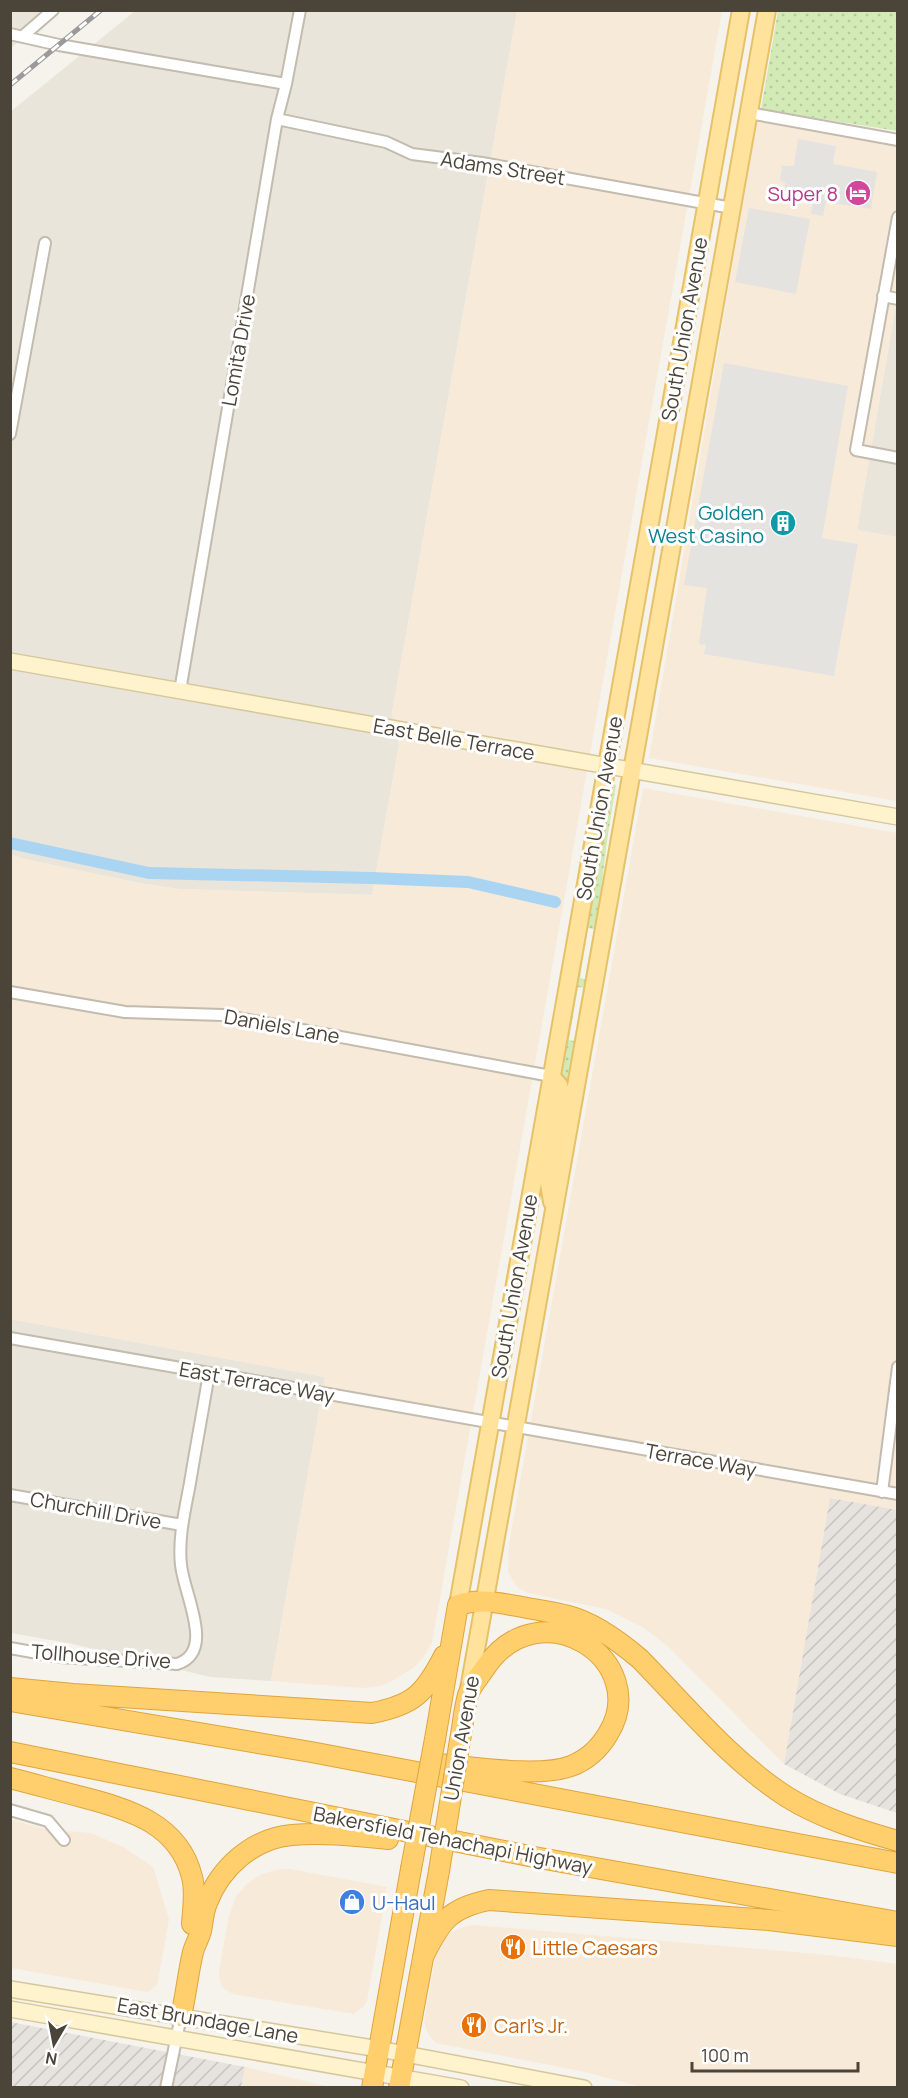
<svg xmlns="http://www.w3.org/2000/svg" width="908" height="2098" font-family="Manrope,sans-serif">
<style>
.residential{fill:#eae5da}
.commercial{fill:#f7ead8}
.industrial{fill:url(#industrial-furrows)}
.grass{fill:url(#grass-dots);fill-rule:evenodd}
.parking{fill:#e5e3e0}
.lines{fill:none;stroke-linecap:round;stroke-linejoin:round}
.canal{stroke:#a9d4f2;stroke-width:12}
.street-casing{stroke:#c2bbae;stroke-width:14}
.secondary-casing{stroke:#d6c79b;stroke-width:18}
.primary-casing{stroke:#e6c16a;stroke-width:20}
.highway-casing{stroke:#e0a43c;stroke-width:22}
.street{stroke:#fff;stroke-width:10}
.secondary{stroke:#fff3cd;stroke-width:15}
.primary{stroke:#ffe39c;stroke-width:16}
.highway{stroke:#ffcf6e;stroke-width:20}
.rail-casing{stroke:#9a9a9a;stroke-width:5}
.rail{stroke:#fff;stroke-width:3;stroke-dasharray:9;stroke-linecap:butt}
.highway-bridge-casing{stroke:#e0a43c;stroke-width:22;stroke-linecap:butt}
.highway-bridge{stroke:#ffcf6e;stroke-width:20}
.labels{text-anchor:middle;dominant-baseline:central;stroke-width:6;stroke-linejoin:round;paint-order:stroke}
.street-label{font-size:20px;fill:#4b4439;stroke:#fff}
.hotel-label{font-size:20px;fill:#b23c85;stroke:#fff;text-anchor:end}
.culture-label{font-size:20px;fill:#0d838f;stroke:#fff;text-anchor:end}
.shop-label{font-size:20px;fill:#366cbe;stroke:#fff;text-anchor:start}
.food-label{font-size:20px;fill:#c56008;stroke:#fff;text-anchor:start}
</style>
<defs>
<pattern id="industrial-furrows" width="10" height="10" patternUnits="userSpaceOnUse" patternTransform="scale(1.5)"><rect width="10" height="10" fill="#e6e2dd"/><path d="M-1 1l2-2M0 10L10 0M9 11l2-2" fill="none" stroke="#c7c3be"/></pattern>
<pattern id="grass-dots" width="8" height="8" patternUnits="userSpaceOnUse" patternTransform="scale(1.5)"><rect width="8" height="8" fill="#d2eab5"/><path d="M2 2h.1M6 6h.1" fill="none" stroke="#b6ca9c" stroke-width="1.8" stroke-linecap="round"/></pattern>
</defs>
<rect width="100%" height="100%" fill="#f6f3ec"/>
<path class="residential" d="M11,11H56L11,48Z
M135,11H517L392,713L399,745L372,895L179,889L139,883L20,858L11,854L10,112Z
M897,299V537L857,530Z
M10,1319L325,1377L271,1681L210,1677L73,1644L11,1633Z"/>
<path class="commercial" d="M517,11H722L432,1643L422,1659L412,1669L388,1683L380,1686L363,1688L271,1681L325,1377L11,1319L10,854L20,858L139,883L179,889L372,895L399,745L392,713Z
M757,120L897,146V299L857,530L897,537V801L649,758Z
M643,788L897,833V1510L830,1498L784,1764L670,1648L644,1628L606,1609L528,1593L517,1587L508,1572L509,1544Z
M10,1819L44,1829L91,1833L125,1848L153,1867L169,1919L157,1985L148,1992L11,1968Z
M290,1869L387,1887L367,2001L363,2007L354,2014L233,1994L224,1989L220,1982L219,1971L229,1916L236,1896L247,1884L260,1875L275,1870Z
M474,1925L829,1955L897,1964V2087H642L581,2071L436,2043L428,2034L424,2022L438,1943L451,1932L466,1926Z
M245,2067L330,2087L241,2088Z"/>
<path class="industrial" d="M830,1498L897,1510V1813L840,1794L784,1764Z
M10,2022L245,2067L241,2087H11Z"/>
<path class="grass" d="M778,11H897V131L761,109Z
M613,784L616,785L608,834L594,943L563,1105L565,1084L561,1071ZM588,928L594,929L585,979L580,978ZM578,987L583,988L574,1041L569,1040Z"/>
<path class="parking" d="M798,139L836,146L833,164L877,172L871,209L826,202L823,216L811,214L813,199L784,195L785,182L780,181L782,166H794Z
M749,208L810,219L796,294L735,282Z
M724,363L848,386L822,538L858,544L834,676L704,654L706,645L699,644L707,588L684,585Z"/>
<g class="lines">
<path class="canal" d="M10,843L149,873L371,878L468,882L555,902"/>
<g class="street-casing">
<path id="street" d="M10,34L59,45L286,84
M23,36L53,10
M749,113L898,140
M277,119L386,142L412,154L482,163L732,208
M898,217L856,450L898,458
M883,296L898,299
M10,434L45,243
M180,691L277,119L286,84L300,10
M10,992L125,1012L222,1015L551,1076
M10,1338L898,1494
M882,1492L898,1367
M10,1495L182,1525
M10,1648L60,1657L177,1664C216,1652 184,1595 181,1565C178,1538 185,1510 190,1483C196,1446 203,1410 209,1373
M10,1810L48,1821L64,1840
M166,2088L181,2016"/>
</g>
<g class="secondary-casing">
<path id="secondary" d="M10,661L898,817
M10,1989L379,2049L584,2088
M10,2009L461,2088"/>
</g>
<g class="primary-casing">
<path id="primary" d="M551,1076L559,1085L561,1092L548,1177L552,1202
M458,1605L741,10
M469,1689L767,10"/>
</g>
<g class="highway-casing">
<path id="highway" d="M10,1688L73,1694L372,1713C414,1705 425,1693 444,1656
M10,1701L311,1752L898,1863
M435,1739L458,1605C480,1598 499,1603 522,1607C537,1610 553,1612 568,1616C595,1623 620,1642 640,1659C687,1707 731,1761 787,1797C821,1818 859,1830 898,1841
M10,1752L534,1857L898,1922
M439,1764C474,1767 539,1778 571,1766C587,1760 599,1749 608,1734C653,1661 540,1586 485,1668C480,1676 471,1685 468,1695C464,1709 463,1725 460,1740
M10,1778C34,1784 58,1791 82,1797C129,1809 179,1824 192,1877C196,1892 193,1909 192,1924
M423,1957C440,1922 449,1908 489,1900L769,1920L898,1936
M181,2016C186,1995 188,1973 193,1952C195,1945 199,1938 201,1931C203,1922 203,1912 207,1903C220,1868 253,1838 292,1835C323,1832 357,1836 388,1839
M372,2088L411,1869
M399,2088L439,1871"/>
</g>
<use href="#street" class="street"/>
<use href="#secondary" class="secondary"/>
<use href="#primary" class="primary"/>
<use href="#highway" class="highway"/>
<g class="rail-casing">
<path id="rail" d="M10,85L101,10"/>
</g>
<use href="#rail" class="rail"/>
<g class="highway-bridge-casing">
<path id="highway-bridge" d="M411,1869L435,1739
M439,1871L460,1740"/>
</g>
<use href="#highway-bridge" class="highway-bridge"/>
</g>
<defs>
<g id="hotel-disc" transform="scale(1.35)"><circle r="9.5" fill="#d1479c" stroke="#fff"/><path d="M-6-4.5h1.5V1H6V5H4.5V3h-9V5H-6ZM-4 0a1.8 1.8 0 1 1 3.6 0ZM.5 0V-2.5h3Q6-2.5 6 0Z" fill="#fff"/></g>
<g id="building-disc" transform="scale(1.35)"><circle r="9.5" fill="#0f9aa8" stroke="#fff"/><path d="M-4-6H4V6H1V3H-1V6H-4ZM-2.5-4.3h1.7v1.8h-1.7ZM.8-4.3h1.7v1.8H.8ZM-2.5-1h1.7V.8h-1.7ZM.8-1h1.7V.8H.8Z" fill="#fff"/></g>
<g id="shop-disc" transform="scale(1.35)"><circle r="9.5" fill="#3f7fe0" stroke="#fff"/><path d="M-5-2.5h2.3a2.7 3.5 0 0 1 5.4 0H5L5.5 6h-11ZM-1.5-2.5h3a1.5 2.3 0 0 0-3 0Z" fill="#fff"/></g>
<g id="restaurant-disc" transform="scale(1.35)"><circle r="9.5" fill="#e8710a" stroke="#fff"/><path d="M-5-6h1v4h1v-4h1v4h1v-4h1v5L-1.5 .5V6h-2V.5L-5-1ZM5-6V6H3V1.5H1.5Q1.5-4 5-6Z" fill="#fff"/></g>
</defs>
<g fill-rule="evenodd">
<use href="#hotel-disc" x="858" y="193"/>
<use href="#building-disc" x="783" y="523"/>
<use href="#shop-disc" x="352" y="1902"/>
<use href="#restaurant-disc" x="513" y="1947"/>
<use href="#restaurant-disc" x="474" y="2025"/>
</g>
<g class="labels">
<g class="street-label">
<text transform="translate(503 168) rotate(9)">Adams Street</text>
<text transform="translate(684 329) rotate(-80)">South Union Avenue</text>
<text transform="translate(238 350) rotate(-80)">Lomita Drive</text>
<text transform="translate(454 739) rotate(10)">East Belle Terrace</text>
<text transform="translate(599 808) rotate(-80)">South Union Avenue</text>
<text transform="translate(282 1026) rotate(10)">Daniels Lane</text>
<text transform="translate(514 1286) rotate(-80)">South Union Avenue</text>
<text transform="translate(257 1382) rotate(10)">East Terrace Way</text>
<text transform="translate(701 1460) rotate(10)">Terrace Way</text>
<text transform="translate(96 1510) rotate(10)">Churchill Drive</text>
<text transform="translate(101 1656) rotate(4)">Tollhouse Drive</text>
<text transform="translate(461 1738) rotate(-80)">Union Avenue</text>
<text transform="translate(453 1840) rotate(11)">Bakersfield Tehachapi Highway</text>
<text transform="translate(208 2020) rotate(10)">East Brundage Lane</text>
</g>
<g class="hotel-label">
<text x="838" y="193">Super 8</text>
</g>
<g class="culture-label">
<text x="764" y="512">Golden<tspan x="764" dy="23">West Casino</tspan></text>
</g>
<g class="shop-label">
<text x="372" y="1902">U-Haul</text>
</g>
<g class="food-label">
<text x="532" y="1947">Little Caesars</text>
<text x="494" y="2025">Carl's Jr.</text>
</g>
</g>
<rect width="908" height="2098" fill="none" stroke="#4b4439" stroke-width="24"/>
<g transform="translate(54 2044) rotate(190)" stroke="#ffffff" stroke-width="4.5" paint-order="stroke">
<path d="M0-4.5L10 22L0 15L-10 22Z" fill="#4b4439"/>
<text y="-9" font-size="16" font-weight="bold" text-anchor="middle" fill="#4b4439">N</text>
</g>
<path d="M692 2062v9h166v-9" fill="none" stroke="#4b4439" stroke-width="3"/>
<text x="701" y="2062" font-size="18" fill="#4b4439" stroke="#ffffff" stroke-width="4.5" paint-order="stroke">100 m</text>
</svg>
